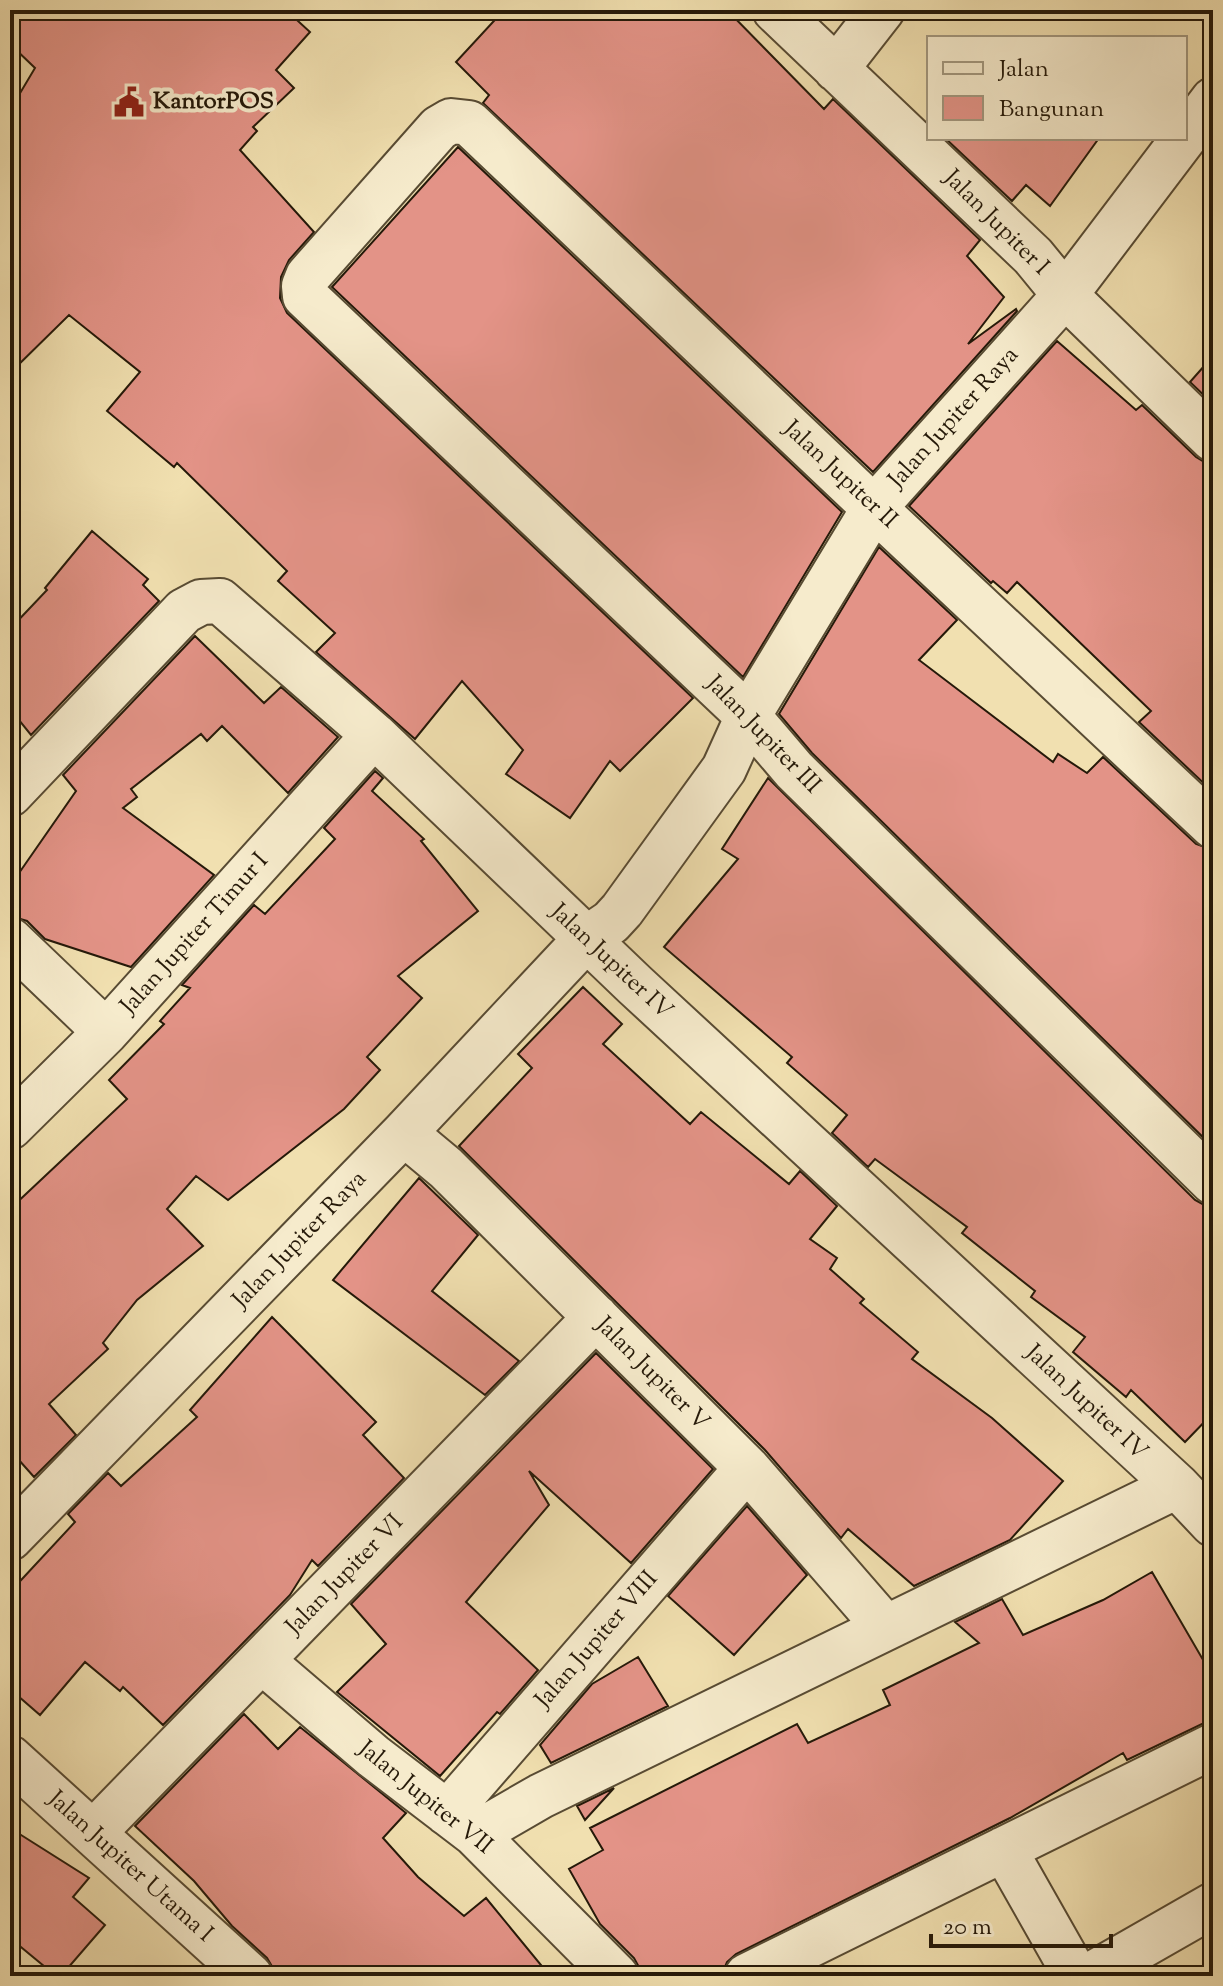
<svg xmlns="http://www.w3.org/2000/svg" width="1223" height="1986" font-family="'Sorts Mill Goudy',serif">
<style>
.building{fill:#e39387;stroke:#251909;stroke-width:2}
.lines{fill:none;stroke-linecap:round;stroke-linejoin:round}
.minor-casing{stroke:#584b33;stroke-width:48}
.minor{stroke:#f6ebcc;stroke-width:44}
.labels{text-anchor:middle;dominant-baseline:central;stroke-width:8;stroke-linejoin:round;paint-order:stroke}
.poi-label{font-size:24px;font-weight:bold;fill:#251909;stroke:#f6ebcc;text-anchor:start}
.street-label{font-size:24px;fill:#251909;stroke:#f6ebcc}
</style>
<rect width="100%" height="100%" fill="#f1e0b0"/>
<filter id="stains"><feTurbulence type="fractalNoise" baseFrequency=".0025" numOctaves="4"/><feColorMatrix values="0 0 0 0 .2 0 0 0 0 .09 0 0 0 0 .02 0 0 0 .5 -.17"/></filter>
<radialGradient id="worn" r=".72"><stop offset=".6" stop-color="#630" stop-opacity="0"/><stop offset="1" stop-color="#630" stop-opacity=".3"/></radialGradient>
<path class="building" d="M10,10H286L310,32L276,70L294,88L253,127L257,131L240,150L314,232L289,260L281,277L280,298L287,313L693,698L620,771L610,761L570,818L506,774L523,750L462,681L415,739L316,652L335,633L278,581L287,571L177,463L174,467L107,411L140,372L69,315L10,373V110L35,68L10,44Z
M504,10H727L824,109L833,99L980,240L967,256L1004,297L968,344L1016,309L1017,311L873,472L483,103L489,95L456,62Z
M945,138H1099L1050,206L1026,185L1012,201Z
M458,147L842,512L743,677L332,287Z
M1057,341L1136,410L1142,405L1196,457L1206,463H1213V792L1139,722L1151,711L1017,582L1007,593L993,581L991,583L909,506Z
M1213,356V404L1190,382Z
M92,531L148,579L143,585L159,601L31,735L10,709V629L47,590L45,588Z
M879,547L957,620L919,660L1053,762L1058,754L1087,773L1103,757L1196,844L1213,850V1147L812,753L779,714Z
M195,636L264,703L281,687L338,737L288,793L222,726L207,741L201,734L131,789L137,797L123,808L214,875L131,967L45,939L27,921L10,916V886L76,791L63,775Z
M375,771L383,778L372,791L424,839L421,841L478,911L398,976L422,998L367,1057L380,1070L344,1109L228,1200L196,1176L167,1209L203,1246L137,1300L103,1343L108,1349L49,1404L76,1435L34,1477L10,1450V1209L127,1099L109,1080L164,1024L160,1021L190,988L182,985L254,905L265,914L335,839L324,828Z
M768,778L1195,1200L1206,1206H1213V1413L1185,1442L1131,1390L1126,1397L1073,1352L1085,1337L1031,1297L1035,1291L962,1233L967,1227L875,1159L868,1167L832,1133L847,1115L787,1063L792,1057L664,947L738,859L722,849Z
M583,987L622,1024L603,1044L690,1124L701,1112L789,1184L800,1171L837,1206L810,1239L837,1258L830,1269L864,1299L860,1303L918,1352L912,1359L992,1418L1063,1481L1010,1540L914,1586L848,1529L841,1538L765,1450L459,1146L532,1068L518,1054Z
M419,1178L478,1235L432,1291L519,1361L485,1395L333,1280Z
M272,1317L376,1422L363,1435L404,1478L318,1566L312,1560L290,1595L163,1725L123,1687L120,1691L85,1662L40,1715L10,1689V1592L75,1522L68,1514L108,1473L121,1486L197,1417L190,1410Z
M596,1353L713,1469L631,1563L529,1471L549,1505L466,1602L538,1670L500,1714L497,1712L440,1776L337,1692L386,1644L351,1604Z
M747,1506L807,1575L734,1655L668,1596Z
M1152,1572L1213,1677V1721L1202,1724L1127,1760L1123,1753L1010,1818L736,1954L727,1962L722,1974L717,1976H640V1969L634,1958L600,1924L569,1869L603,1850L590,1828L797,1724L808,1743L890,1705L883,1690L979,1643L955,1622L1002,1599L1023,1635L1103,1600Z
M638,1657L668,1706L551,1763L540,1745L592,1684Z
M244,1714L278,1749L300,1727L406,1813L383,1838L418,1877L464,1916L486,1898L550,1976H274L273,1968L267,1958L232,1926L194,1881L135,1826Z
M614,1788L585,1820L577,1806Z
M10,1828L89,1878L73,1897L105,1925L61,1976H56L10,1938Z"/>
<g class="lines">
<g class="minor-casing">
<path id="minor" d="M775,10L1033,256L1065,295L1213,439
M836,69L882,10
M1185,137L1213,100
M10,794L184,611L201,602L220,601L374,735L635,985L1177,1486L1213,1524
M1213,826L874,508L469,123L451,121L439,128L308,276L304,286L305,296L748,716L794,770L1213,1182
M10,940L106,1032
M10,1127L106,1032L374,735
M404,1133L446,1168L747,1468L886,1628
M10,1538L404,1133L586,939L611,922L622,910L724,769L748,716L874,508L1065,295L1184,138
M262,1661L373,1756L475,1834L616,1976
M10,1758L250,1976
M447,1813L747,1468
M93,1833L596,1317
M475,1834L541,1796L1177,1486
M1004,1849L1076,1976
M747,1976L1213,1746
M1089,1976L1213,1905"/>
</g>
<use href="#minor" class="minor"/>
</g>
<defs>
<g id="civic-bare" transform="scale(2.4)"><path d="M-.6-6.5H3V-4.5H.6V-3L4-1V1h2V6H-6V1h2V-1L-.6-3ZM-1.2 2.5V6h2.4V2.5Z" fill="#8f2418" stroke="#f6ebcc" stroke-width="2.5" paint-order="stroke"/></g>
</defs>
<g fill-rule="evenodd">
<use href="#civic-bare" x="129" y="102"/>
</g>
<g class="labels">
<g class="poi-label">
<text x="153" y="102">KantorPOS</text>
</g>
<g class="street-label">
<text transform="translate(996 223) rotate(45)">Jalan Jupiter I</text>
<text transform="translate(954 418) rotate(-48)">Jalan Jupiter Raya</text>
<text transform="translate(840 475) rotate(43)">Jalan Jupiter II</text>
<text transform="translate(763 735) rotate(46)">Jalan Jupiter III</text>
<text transform="translate(195 934) rotate(-48)">Jalan Jupiter Timur I</text>
<text transform="translate(611 962) rotate(43)">Jalan Jupiter IV</text>
<text transform="translate(300 1240) rotate(-46)">Jalan Jupiter Raya</text>
<text transform="translate(652 1374) rotate(45)">Jalan Jupiter V</text>
<text transform="translate(1086 1403) rotate(43)">Jalan Jupiter IV</text>
<text transform="translate(345 1575) rotate(-46)">Jalan Jupiter VI</text>
<text transform="translate(597 1640) rotate(-49)">Jalan Jupiter VIII</text>
<text transform="translate(425 1798) rotate(39)">Jalan Jupiter VII</text>
<text transform="translate(130 1867) rotate(42)">Jalan Jupiter Utama I</text>
</g>
</g>
<rect width="1223" height="1986" fill="none" stroke="#f1e0b0" stroke-width="40"/>
<rect x="12" y="12" width="1199" height="1962" fill="none" stroke="#251909" stroke-width="4"/>
<rect x="20" y="20" width="1183" height="1946" fill="none" stroke="#251909" stroke-width="2"/>
<rect x="927" y="36" width="260" height="104" fill="#f6ebcc" stroke="#a2977e" stroke-width="2"/>
<rect x="943" y="62" width="40" height="12" fill="#f6ebcc" stroke="#a2977e" stroke-width="2"/>
<text x="999" y="76" font-size="24" fill="#251909">Jalan</text>
<rect x="943" y="96" width="40" height="24" fill="#e39387" stroke="#a2977e" stroke-width="2"/>
<text x="999" y="116" font-size="24" fill="#251909">Bangunan</text>
<path d="M931 1934v12h180v-12" fill="none" stroke="#251909" stroke-width="4"/>
<text x="943" y="1934" font-size="24" fill="#251909" stroke="#f6ebcc" stroke-width="6" paint-order="stroke">20 m</text>
<rect width="100%" height="100%" filter="url(#stains)"/>
<rect width="100%" height="100%" fill="url(#worn)"/>
</svg>
